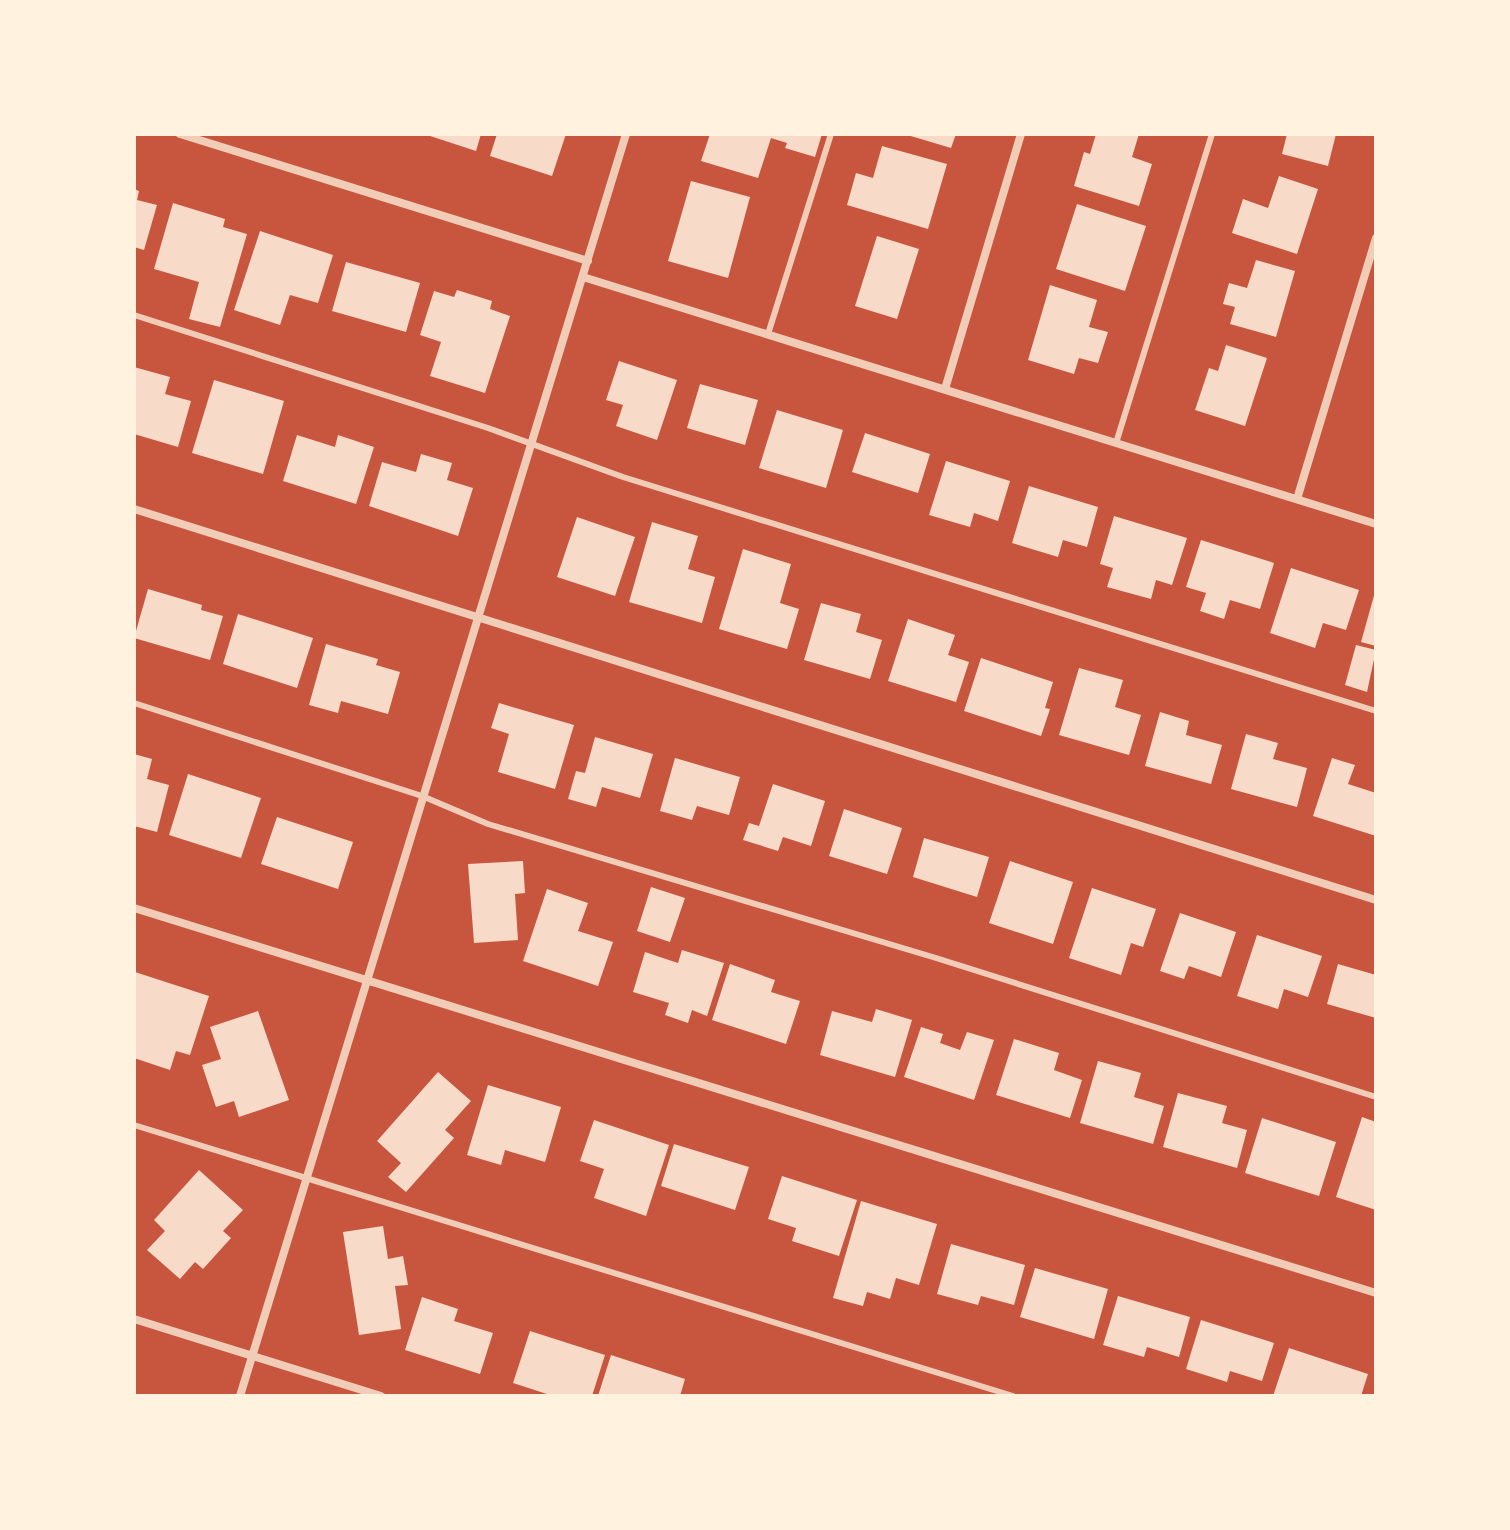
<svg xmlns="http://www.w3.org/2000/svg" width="1510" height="1530" font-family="'Titillium Web',sans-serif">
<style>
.building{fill:#f7dbc8}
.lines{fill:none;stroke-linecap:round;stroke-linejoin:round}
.service{stroke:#f1ccb7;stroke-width:6}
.minor{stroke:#f1ccb7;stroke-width:8}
</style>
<rect width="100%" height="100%" fill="#c8553d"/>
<path class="building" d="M424,134H481L476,151Z
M497,134H566L552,176L490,156Z
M710,134H822L815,157L785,148L787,143L771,138L758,178L701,161Z
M904,134H956L951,148Z
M1096,134H1139L1132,157L1152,164L1139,206L1074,186L1084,152L1090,154Z
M1287,134H1336L1328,166L1282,154Z
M882,146L947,164L928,229L847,205L856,173L873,178Z
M1279,176L1318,189L1297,254L1232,233L1243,199L1268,208Z
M691,181L750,197L728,278L668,261Z
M134,189L139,191L137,200L157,205L144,250L134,247Z
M173,203L225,219L223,227L247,234L220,327L189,319L199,282L154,269Z
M1077,204L1146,226L1125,291L1056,269Z
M260,231L333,255L318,303L290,295L280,325L234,310Z
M877,236L919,249L897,319L855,306Z
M1256,260L1295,271L1276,337L1230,324L1235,307L1223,304L1229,283L1247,288Z
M346,262L420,283L406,332L332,311Z
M1050,285L1097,300L1089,327L1108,332L1098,363L1079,358L1074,374L1028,360Z
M457,290L492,301L490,309L510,316L485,393L430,376L441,342L420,335L434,291L454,297Z
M1226,345L1267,358L1245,426L1195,410L1209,368L1218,371Z
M619,361L677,380L657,440L616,426L623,405L606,400Z
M134,367L170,377L165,394L191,401L178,447L134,434Z
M214,380L284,401L263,474L192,453Z
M700,384L758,400L745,445L687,428Z
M777,410L843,430L826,488L759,468Z
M865,433L930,454L918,493L852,472Z
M297,435L335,447L338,435L374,447L356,504L283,481Z
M421,454L452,463L447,480L473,488L458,536L369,506L382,462L416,472Z
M946,461L1010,481L998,521L974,513L970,527L929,515Z
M1029,486L1098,507L1087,547L1063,540L1058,557L1012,543Z
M1114,516L1187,538L1172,585L1156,580L1151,599L1107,587L1113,568L1100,564Z
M577,517L635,537L615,596L557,577Z
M652,522L698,536L688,569L715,577L702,623L629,602Z
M1201,540L1274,563L1260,609L1230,600L1224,619L1200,611L1206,593L1186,587Z
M743,549L791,564L780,603L799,609L787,649L719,629Z
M1291,568L1359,590L1346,630L1323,623L1315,648L1270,633Z
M148,589L202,605L201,610L223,616L210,660L134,638Z
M1375,592L1376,593V646L1361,642Z
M821,603L861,614L856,632L882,640L870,679L804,660Z
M238,614L313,638L297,688L223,664Z
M908,619L955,635L948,655L969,662L956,702L888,681Z
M326,644L378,659L376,665L400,672L388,714L341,701L338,713L309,705Z
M1356,645L1376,650L1367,692L1345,685Z
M981,658L1053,682L1045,708L1050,709L1041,736L964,711Z
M1079,668L1123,680L1115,707L1141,715L1129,755L1059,735Z
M499,703L574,725L555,789L498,772L509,734L491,728Z
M1160,712L1189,721L1186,735L1222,745L1211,784L1145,766Z
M1246,734L1278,743L1273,759L1307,768L1297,807L1231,789Z
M595,737L653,754L640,798L602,787L596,807L568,799L576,771L585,773Z
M134,754L152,759L147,779L169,785L157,832L134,826Z
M675,758L740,777L729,815L697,806L692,820L660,811Z
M1332,758L1355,765L1348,784L1376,793V836L1313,816Z
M188,774L261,798L241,858L169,835Z
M773,784L825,801L811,846L783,837L778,851L743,840L749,823L759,826Z
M844,809L902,828L887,874L829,856Z
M277,817L353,842L338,889L261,864Z
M924,838L989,857L977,897L913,877Z
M523,861L525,893L515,894L518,940L474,943L468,864Z
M1010,861L1073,882L1053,944L989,923Z
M651,887L685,898L670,942L637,931Z
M1092,888L1156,909L1143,947L1131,943L1121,975L1069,958Z
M547,889L588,903L578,931L613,942L598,986L523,961Z
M1180,913L1236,932L1221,977L1189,966L1184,979L1160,971Z
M1257,935L1322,956L1308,997L1284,989L1278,1009L1237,996Z
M682,950L724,963L707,1016L692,1010L688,1023L665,1015L669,1003L633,992L645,952L678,963Z
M730,964L775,980L771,992L800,1001L786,1044L712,1020Z
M1338,964L1376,975V1018L1327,1004Z
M135,972L209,996L190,1055L176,1051L170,1070L134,1058Z
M876,1009L912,1020L895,1077L820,1055L832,1011L872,1022Z
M258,1011L289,1100L239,1117L234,1101L216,1107L202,1065L221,1059L210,1027Z
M921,1027L943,1034L940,1043L960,1050L967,1032L994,1040L974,1100L904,1077Z
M1014,1039L1059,1053L1054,1070L1082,1080L1070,1118L996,1095Z
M1098,1061L1141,1073L1134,1097L1164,1106L1153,1144L1080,1123Z
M438,1072L471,1101L445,1130L454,1138L406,1192L388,1177L401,1163L377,1141Z
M488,1085L561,1107L545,1162L505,1150L501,1165L467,1155Z
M1178,1093L1227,1106L1222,1123L1247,1130L1237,1168L1163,1147Z
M1362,1117L1376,1122V1210L1336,1197Z
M1262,1118L1336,1142L1319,1196L1245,1173Z
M594,1120L669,1145L646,1216L594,1198L604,1169L580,1161Z
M674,1144L749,1167L735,1210L661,1186Z
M199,1170L243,1210L223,1231L231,1238L203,1269L195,1262L180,1279L147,1250L165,1231L154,1220Z
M782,1176L857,1200L839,1256L792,1241L796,1228L768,1219Z
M861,1201L937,1224L919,1285L896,1278L890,1299L867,1292L863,1306L833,1298Z
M383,1226L388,1259L403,1256L408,1285L395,1286L401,1329L359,1335L343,1232Z
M951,1244L1025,1265L1014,1305L981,1296L978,1305L937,1294Z
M1035,1268L1108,1289L1094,1339L1020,1317Z
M1118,1296L1190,1317L1179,1357L1147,1347L1144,1357L1103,1345Z
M422,1297L458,1309L454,1321L493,1333L480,1374L405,1350Z
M1201,1320L1274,1343L1262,1381L1230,1371L1227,1382L1186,1369Z
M530,1331L605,1355L592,1396H553L513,1383Z
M1289,1348L1368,1374L1361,1396H1273Z
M611,1355L685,1379L680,1396H598Z"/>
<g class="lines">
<path class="service" d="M134,315L488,428L623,477L1376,711
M768,334L831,134
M1116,443L1212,134
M134,703L422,796L488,824L936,958L1376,1097
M134,1125L1013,1396"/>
<path class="minor" d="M180,134L588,261
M583,277L1376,524
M945,389L1021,134
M1297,499L1376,238
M134,509L1376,900
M134,908L1376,1293
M134,1319L381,1396
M240,1396L626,134"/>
</g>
<rect width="1510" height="1530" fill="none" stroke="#fff3e0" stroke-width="272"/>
</svg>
